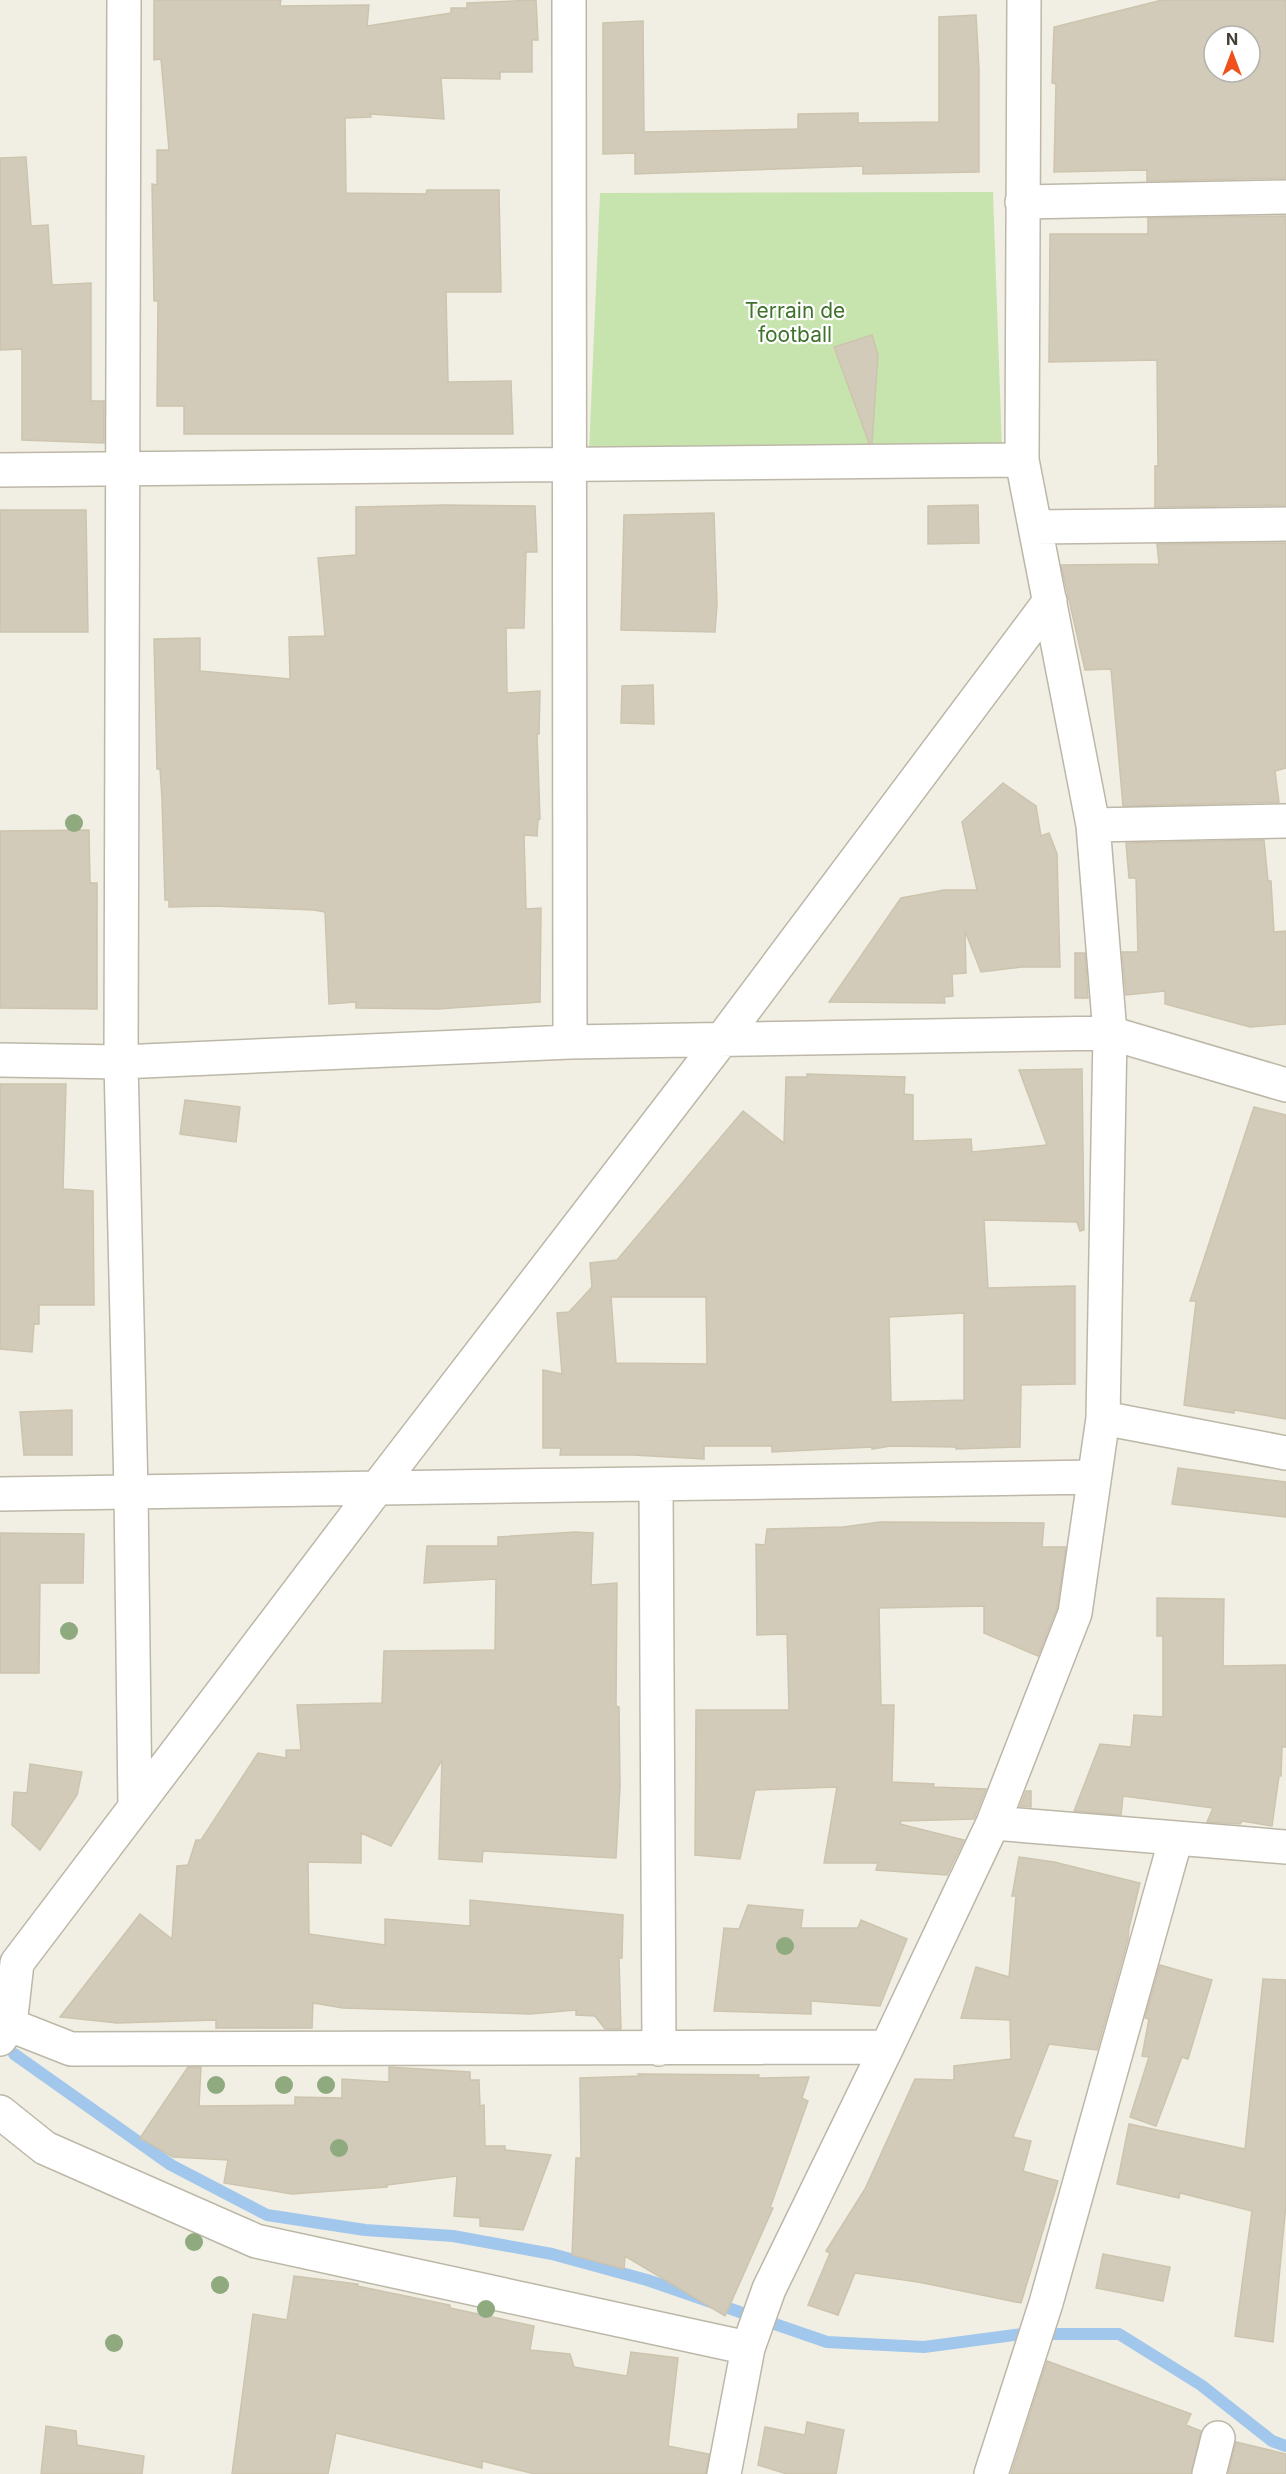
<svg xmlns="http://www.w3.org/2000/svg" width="1286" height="2474" font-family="Inter,sans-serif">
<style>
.green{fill:#c7e4ae}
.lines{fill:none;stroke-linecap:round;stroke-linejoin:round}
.stream{stroke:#a2c7ec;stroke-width:12}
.building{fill:#d2cbba;stroke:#cdc4ae;stroke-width:1.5;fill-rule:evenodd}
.street-casing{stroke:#bcb7a7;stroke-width:36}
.street{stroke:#fff;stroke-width:33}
.tree{fill:#8faa7e}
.labels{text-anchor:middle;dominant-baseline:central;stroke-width:4.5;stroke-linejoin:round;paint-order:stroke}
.park-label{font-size:21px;fill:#3f722b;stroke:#fff}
</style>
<rect width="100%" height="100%" fill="#f1efe4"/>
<path class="green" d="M993,192L1002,449L589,452L600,193Z"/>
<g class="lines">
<path class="stream" d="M14,2054L171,2165L267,2215L365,2230L453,2236L552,2254L647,2280L827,2342L924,2347L1022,2334H1119L1201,2385L1272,2441L1286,2446"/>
</g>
<path class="building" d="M154,0H281L280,6L369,5L367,26L451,13V8H467V3L536,0L538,40H532V72H500V79L441,78L444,119L370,114L371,117L345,118L346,193L426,194L427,190H499L501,292H446L448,382L511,381L513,434H184V406H157L158,301H154L152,184L157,185V150H169L161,59L154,60Z
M1162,0H1286V178L1147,181V170L1054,172L1056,84L1052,83L1054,27ZM1214,36H1250V72H1214Z
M976,15L979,69V172L863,174V166L635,174V153L603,154V23L643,21L644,132L798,129V114L858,113V123L939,122V17Z
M26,157L31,226L48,225L52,285L91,283V401H104V443L22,440V349L0,350V158Z
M1286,216V505L1155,507V466H1158L1157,360L1049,362L1050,234H1148V218Z
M872,335L878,355L872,443H869L834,347Z
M444,505L535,506L537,552H526L524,628H506L507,693L540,691L539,734H537L540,819L538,820L537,836L524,835L526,909L541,908L540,1002L437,1009L356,1008V1002L329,1004L325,912L314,910L213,906L169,907V900H165L162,798L160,769H157L154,639L200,638V671L290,679L289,637L325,636L318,558L356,555V507Z
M978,505L979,543L928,544V506Z
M0,510H86L88,632H0Z
M714,513L717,604L715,632L621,630L624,515Z
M1286,543V768L1275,771L1279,802L1123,806L1111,669L1085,670L1061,565L1159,564L1157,544Z
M653,685L654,724L621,723L622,686Z
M1003,783L1036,806L1041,836L1049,833L1057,854L1060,967H1022L981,972L965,931L966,973L952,974L953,996L944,997L945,1003L829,1002L901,898L944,890H977L962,822Z
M89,830L90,883H97V1009L0,1008V831Z
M1264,840L1268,881H1271L1274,932L1286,931V1024L1250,1027L1165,1004V991L1126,995L1122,952H1138L1136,878H1129L1126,843Z
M1075,953H1085L1088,998H1075Z
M1082,1069L1084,1230L1080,1231L1077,1222L984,1220L988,1288L1075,1286V1384L1021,1385L1020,1447L956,1449V1447L891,1446L872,1449V1447L772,1452V1446H704V1459L633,1455H560L561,1448H543V1370L562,1374L557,1313L569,1312L592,1287L590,1263L617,1260L743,1111L784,1143L786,1077H807V1074L905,1077L904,1094L913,1095V1141L971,1139L972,1152L1047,1145L1019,1070ZM611,1297H706L707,1364L616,1363ZM964,1313V1400L891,1402L889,1317Z
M0,1084H66L63,1189L93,1191L94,1305H39V1324H34L32,1352L0,1349Z
M185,1100L240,1107L236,1142L180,1134Z
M1254,1107L1286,1115V1419L1234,1410V1413L1184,1405L1196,1301H1190Z
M72,1410V1455H24L20,1412Z
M1178,1468L1286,1482V1517L1172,1504Z
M880,1522L1044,1523L1042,1547H1066L1057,1608L1038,1656L984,1633V1606L879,1608L881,1705H894L892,1782L934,1784L933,1787L986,1789L974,1819L901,1821L900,1824L964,1840L947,1875L876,1870L878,1863H824L837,1787L755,1790L740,1859L695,1855L696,1710H789L787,1634L757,1635L756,1544L765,1545L767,1529L843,1527Z
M575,1532L593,1533L591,1585L617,1583L616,1706L619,1707L620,1787L616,1858L483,1851L482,1862L439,1859L442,1760L391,1846L361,1833V1863L308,1862L309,1934L385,1945V1919L470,1926V1900L623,1915L622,1958H619L621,2029H605L595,2016L576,2015V2010L530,2014L343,2008L313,2003L312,2028H216V2020L117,2023L60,2017L140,1914L172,1939L177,1866L188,1865L196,1840H201L258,1753L286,1758V1750H301L297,1705L382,1703L384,1651L495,1650L496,1579L424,1583L427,1546H498V1537Z
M0,1533L84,1534L83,1583H40L39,1673H0Z
M1157,1598L1224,1599L1223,1666L1286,1665V1747H1282L1281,1776H1279L1272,1826L1242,1821L1240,1824L1207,1822L1213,1808L1123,1796L1121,1815L1074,1811L1100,1744L1131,1747L1134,1715L1163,1717V1636H1157Z
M30,1764L82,1772L77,1795L40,1850L12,1825L14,1792L27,1793Z
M1026,1791H1031V1807L1020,1806Z
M1019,1857L1054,1862L1140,1883L1129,1928L1128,1939L1097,2050L1049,2044L1013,2137L1031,2141L1023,2171L1058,2181L1021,2303L918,2282L855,2273L838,2315L808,2305L830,2253L826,2251L865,2189L915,2079L954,2080V2066L1011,2059L1010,2020L961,2018L976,1967L1009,1977L1016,1896H1012Z
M748,1905L803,1910L801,1928H858L861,1920L907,1939L880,2006L811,2001V2014L714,2011L724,1928L739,1929Z
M1160,1965L1212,1980L1188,2059L1182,2057L1156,2126L1130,2117L1149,2057L1142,2056L1149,2019L1145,2018Z
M1263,1979L1286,1980V2204L1273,2342L1235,2336L1252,2211L1180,2193L1179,2198L1117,2184L1129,2124L1245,2149Z
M188,2067H201L199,2106L295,2105V2097L342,2098V2079L389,2082V2067L470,2072V2080H479L480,2106L484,2105L485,2146H505V2150L551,2155L523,2230L480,2226V2218L454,2216L457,2176L387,2185V2187L292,2194L224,2183L228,2160L173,2157L140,2138Z
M638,2074L759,2075L758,2078L809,2077L802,2098L808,2101L770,2208H773L725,2316L625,2256L624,2269L572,2255L576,2158H581L580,2078L640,2076Z
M1103,2254L1170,2267L1163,2301L1096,2288Z
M294,2276L358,2284L357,2286L450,2305V2308L534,2326L530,2350L570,2354L574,2367L627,2376L631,2352L678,2358L668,2446L709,2454L706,2474H535L482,2461V2468L336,2433L328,2474H232L253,2314L287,2320Z
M1047,2361L1191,2414L1186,2425L1201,2431L1191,2474H1011Z
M807,2422L844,2430L836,2474H787L758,2465L765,2427L805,2435Z
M46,2426L76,2431L77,2445L144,2456L142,2474H41Z
M1236,2442L1286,2454V2474H1228Z"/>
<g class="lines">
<g class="street-casing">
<path id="street" d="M124,0L121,1062L131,1492L135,1806
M569,0L570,1042
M1022,202L1286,197
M0,470L1022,460
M1035,527L1286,524
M1093,825L1286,821
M0,1060L121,1062L570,1042L1110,1033L1286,1085
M1103,1418L1286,1453
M656,1485L659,2049
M0,1494L1094,1477
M993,1823L1286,1847
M10,2025L71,2049L887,2047
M0,2039L10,2025L17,1963L377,1488L723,1038L1050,601
M0,2112L45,2148L256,2241L748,2348
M724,2474L748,2348L769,2289L887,2047L993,1823L1075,1613L1103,1418L1110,1033L1093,825L1022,460L1024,0
M991,2474L1046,2303L1176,1838
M1209,2474L1218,2438"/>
</g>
<use href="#street" class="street"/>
</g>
<g class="tree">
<circle cx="74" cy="823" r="9"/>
<circle cx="69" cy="1631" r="9"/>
<circle cx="785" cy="1946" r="9"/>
<circle cx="216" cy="2085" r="9"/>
<circle cx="284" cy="2085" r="9"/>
<circle cx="326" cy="2085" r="9"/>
<circle cx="339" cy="2148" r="9"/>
<circle cx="194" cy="2242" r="9"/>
<circle cx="220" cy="2285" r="9"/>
<circle cx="486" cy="2309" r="9"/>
<circle cx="114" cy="2343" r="9"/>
</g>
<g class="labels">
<g class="park-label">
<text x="795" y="310">Terrain de<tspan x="795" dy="24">football</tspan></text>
</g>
</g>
<g transform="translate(1232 54)"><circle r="28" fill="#ffffff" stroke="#b4b2ae" stroke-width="1.5"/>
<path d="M0-4.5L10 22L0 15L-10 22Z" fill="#f0511c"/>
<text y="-9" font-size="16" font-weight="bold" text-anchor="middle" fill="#433f34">N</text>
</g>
</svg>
